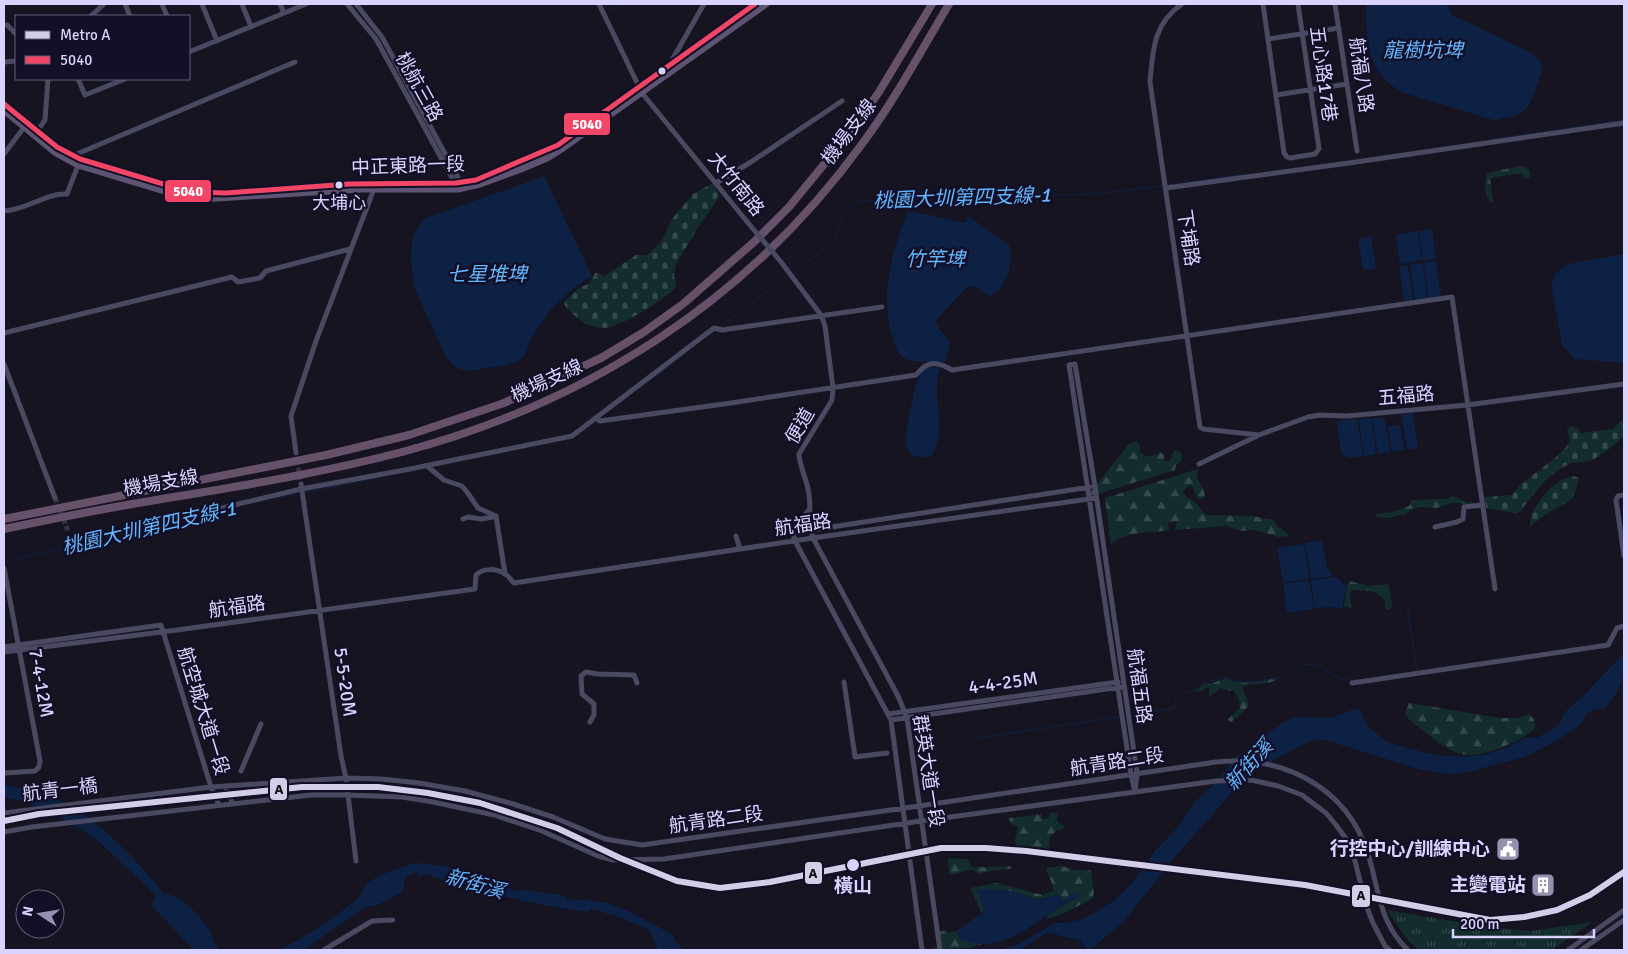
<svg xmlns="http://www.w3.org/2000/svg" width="1628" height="954" font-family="Signika,'Noto Sans TC',sans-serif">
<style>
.forest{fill:url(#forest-firs)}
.cemetery{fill:url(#cemetery-stones)}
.park{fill:url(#park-tufts)}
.water{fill:#0d2144}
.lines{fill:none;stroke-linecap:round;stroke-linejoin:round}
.stream{stroke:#0d2144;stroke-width:1}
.minor-tunnel{stroke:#333142;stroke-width:5;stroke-dasharray:5 2.5;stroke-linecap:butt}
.minor{stroke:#4a4962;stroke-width:5}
.major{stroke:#5e5373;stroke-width:7}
.highway{stroke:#67516a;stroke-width:8}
.minor-bridge{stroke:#4a4962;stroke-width:5}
.bus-1-casing{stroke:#130f26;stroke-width:9}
.bus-1{stroke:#f34667;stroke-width:5}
.metro-1-casing{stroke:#130f26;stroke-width:10}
.metro-1{stroke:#d4cde7;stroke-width:6}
.bus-dot{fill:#d9d4ff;stroke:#130f26;stroke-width:2}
.labels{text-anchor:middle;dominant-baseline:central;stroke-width:5;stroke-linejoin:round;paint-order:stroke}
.bus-label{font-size:18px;fill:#d9d4ff;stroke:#130f26}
.street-label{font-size:19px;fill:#d9d4ff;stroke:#130f26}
.poi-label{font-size:19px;font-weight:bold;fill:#d9d4ff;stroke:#130f26;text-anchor:end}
.stop-label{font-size:19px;font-weight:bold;fill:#d9d4ff;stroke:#130f26}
.water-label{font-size:20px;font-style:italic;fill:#62b6ff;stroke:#130f26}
.line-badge{stroke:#130f26;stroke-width:2}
.badge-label{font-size:14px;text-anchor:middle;font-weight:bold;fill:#fff}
.pale-badge-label{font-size:14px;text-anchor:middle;font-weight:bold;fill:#111}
</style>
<defs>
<pattern id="forest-firs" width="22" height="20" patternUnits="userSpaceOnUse" patternTransform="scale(1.25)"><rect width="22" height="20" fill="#132c2d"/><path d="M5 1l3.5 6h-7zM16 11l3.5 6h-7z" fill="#354a4c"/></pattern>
<pattern id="cemetery-stones" width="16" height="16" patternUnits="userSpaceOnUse" patternTransform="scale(1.25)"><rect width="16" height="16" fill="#132c2d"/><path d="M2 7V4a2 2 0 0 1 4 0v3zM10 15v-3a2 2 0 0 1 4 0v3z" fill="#354a4c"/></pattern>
<pattern id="park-tufts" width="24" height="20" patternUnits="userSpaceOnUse" patternTransform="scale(1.25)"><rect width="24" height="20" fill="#132c2d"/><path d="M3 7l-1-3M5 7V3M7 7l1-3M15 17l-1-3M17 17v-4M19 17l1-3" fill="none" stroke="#354a4c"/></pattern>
</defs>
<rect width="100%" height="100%" fill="#161421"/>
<path class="forest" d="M1521,166C1528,168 1530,169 1530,177L1525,179L1521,173L1490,178L1493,201L1490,202C1484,194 1485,182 1487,173Z
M1137,441L1140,445V452C1148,458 1151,458 1160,452L1164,455V460L1168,462L1172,457L1174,450L1179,451L1182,454L1181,462L1176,465L1175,470L1091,496L1089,494L1128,445Z
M1198,469L1197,478L1204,490L1205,498L1199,499C1195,495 1195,490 1191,485L1187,487L1183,492L1187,498L1194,501L1206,515L1251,516L1274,520L1277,526L1285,531L1289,536L1278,537L1255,530L1242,531L1226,526L1175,530L1177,521L1168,523L1169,530C1148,534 1128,530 1111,544L1105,498Z
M1453,496L1466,502H1473V504L1452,503L1437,508L1421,507L1412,509L1405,515H1396L1391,518L1377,517L1376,514L1393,512L1409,506L1412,500L1445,499Z
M1350,581L1367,586L1389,584L1392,607L1388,610L1385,608V601C1374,588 1367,591 1352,590L1350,593L1351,608L1344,606L1347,585Z
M1277,677L1279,678C1267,687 1253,681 1242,687L1249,705L1244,711L1230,723L1228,719L1240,708L1239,698L1233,690L1229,691L1219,688L1216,693H1213L1209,698V687L1196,693V691L1204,684L1213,683L1227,678C1238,687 1265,681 1277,677Z
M1409,703L1500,718H1517L1529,714L1534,719L1535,729C1520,741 1482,759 1462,754C1449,751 1435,740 1425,732C1418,726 1409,722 1405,714Z
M1058,812L1057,821L1065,827L1061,831L1057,830L1050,837L1049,851L1017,847L1015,840L1018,827L1010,823L1009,818L1042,814V819L1049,818V813Z
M948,858L968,859L970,866C983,869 997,866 1010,866L1011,869L991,871L979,874C968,863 961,877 949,874Z
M1062,866L1074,870H1091L1094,893L1092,899L1062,914L1047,919L1048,914L1077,897L1071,894L1064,901L1061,900L1060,896L1035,899L1006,890L985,911L981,912L970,888L997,883L1043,895L1053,891C1053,881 1048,877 1046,868Z
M945,930L949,933L956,931L960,939L982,944L970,948L932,950L933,948L939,946V932Z"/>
<path class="cemetery" d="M713,183L719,194L716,202L697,229L676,264L674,274L676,287C666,299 618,329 603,328C593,328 582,322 575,316C571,312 565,308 564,302L579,288L590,283L595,273H599L603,277L636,255H647L661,242L672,219L693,194Z
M1624,418V436C1619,442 1597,459 1590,461C1582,463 1574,461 1567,465C1547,475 1533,494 1520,512L1515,513L1486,508L1484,497L1512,495L1520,485L1555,458L1567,446L1570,439L1567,430L1570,427C1576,426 1578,428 1581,433L1613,429Z
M1574,476L1579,478V480L1572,499L1543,516L1530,527C1528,510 1548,488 1562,480C1566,478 1570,477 1574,476Z"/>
<path class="park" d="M1387,910L1492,928L1531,931L1592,922L1552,950H1418L1407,939Z"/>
<path class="water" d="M1366,4H1446L1452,15L1532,53L1540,61L1543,67C1534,92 1532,120 1499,118L1497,121L1401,92C1366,70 1366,41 1366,4Z
M544,176L592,276L576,286L553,307L537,329L528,345L526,353L520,360L507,365L468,371L457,368L446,357L414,287L411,259L412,242L415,232L424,219Z
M908,211L966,223L968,216L1009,245C1015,259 1006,292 989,296L976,287L968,286L936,320L939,329L950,342L945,363C932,359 916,365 904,358C897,354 895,345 893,338C878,296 893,250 908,211Z
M1432,229L1436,259L1423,261L1419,231Z
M1418,231L1422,260L1400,264L1396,235Z
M1371,236L1376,268L1365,270L1363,268L1358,239Z
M1624,254V363L1575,359L1562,345L1551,284L1556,273L1568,264Z
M1436,261L1441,296L1428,298L1424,263Z
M1423,263L1427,298L1415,300L1410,265Z
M1408,265L1413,300L1404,301L1399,266Z
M929,367H939C938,376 936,386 937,395C938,417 944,432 933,454C923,461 908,457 906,444C905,435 914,386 919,378C921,372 924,368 929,367Z
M1413,413L1418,448L1407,450L1401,415Z
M1371,418L1376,454L1364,456L1359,419Z
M1372,418H1385L1390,452L1378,454Z
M1357,419L1363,456L1348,458L1341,453L1337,423L1340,420Z
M1400,425L1404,450L1392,452L1388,426Z
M1322,540L1327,567L1333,576L1311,579L1305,543Z
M1304,544L1309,579L1283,582L1277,548Z
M1336,577L1346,586L1342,609L1331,607L1315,608L1311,580Z
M1309,580L1314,609L1287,613L1283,584Z
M1624,653C1624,680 1622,688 1605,708C1594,709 1584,711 1582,723L1558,740L1525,757L1467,772L1452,774L1421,770L1332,742L1316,739L1306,743L1248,774L1174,858L1124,921L1090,950H1088L1079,939H1073L1051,933L1045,934L1020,950H999L1019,944L1055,923H1066L1084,919L1114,901L1132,883L1155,851L1177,828L1195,802L1216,782L1236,757L1285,721L1297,717L1332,718L1346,712L1359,708L1369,728L1388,742L1410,749H1415L1420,752L1439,755L1462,757L1483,755L1506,748L1527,737L1537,738L1559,725L1565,712L1583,696Z
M4,785C15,787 27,789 38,792C86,805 134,856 164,894C178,892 202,917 209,930C214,938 212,942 220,950H194L152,906L156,895L98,841L79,828L47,810L27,802L4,797Z
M417,863L452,867L517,891L525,890L561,895L566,896V899C578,900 590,900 602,902C624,906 655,925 674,936V940L684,950H656L657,946L649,930L617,916L590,909L589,912L559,908L487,893L479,889L433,877L428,874L418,876L417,872L406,876L402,892L376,906H368L359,911L304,950H278C306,937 333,919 356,900C361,895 363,889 367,884C375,876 405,865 417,863Z
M983,889L1006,890L1035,899L1060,895L1061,900L1064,901L1071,894L1078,893L1077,897C1046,912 1019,943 983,944C975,944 967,941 960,939L956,931L985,911L978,892Z"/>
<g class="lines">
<path class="stream" d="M610,11L626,4
M1596,124L1624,120
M1494,139L1592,125
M1168,185L1247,174
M795,270C805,263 826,250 833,240C844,225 840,206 862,201L1095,194L1162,186
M720,327L785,277
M706,338L715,331
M638,389L681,357
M574,437L585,429
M305,492L377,478
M252,503L295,494
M4,562L150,527
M1407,605L1417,671
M1131,715L1176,708L1175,701L1186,692L1197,689L1203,683L1226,677C1246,686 1273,680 1293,672C1297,670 1302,666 1306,664L1321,666L1330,674L1342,679H1348L1352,681
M978,738L1119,717
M1077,950L1079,939"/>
<path class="minor-tunnel" d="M297,460L301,484
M55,498L68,531"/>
<path class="minor" d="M125,4L130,16
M162,4L167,16
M202,4L217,41
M242,4L251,27
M280,4L284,13
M347,4L376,39L456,185
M356,4L382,37L462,185
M599,4L642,93L749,224
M1182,4C1153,24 1153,50 1150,82L1200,427L1203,429L1259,435
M1263,4L1284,153L1287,157L1290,158L1315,154L1319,149L1298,4
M1335,4L1357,151
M91,16L104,4
M7,25L16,34
M1268,39L1339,28
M189,52L306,4
M4,62L16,61
M670,66L672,60L704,4
M78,79L85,95L125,79
M1276,95L1347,84
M36,133L45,120L48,79
M4,154L25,126
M72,156L295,62
M716,183L751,162L842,101
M1166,188L1349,163L1624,123
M4,211C27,210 45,193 67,194L79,163
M781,262L821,315L825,326L833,388L832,400L799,454C800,468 807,480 809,494C811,509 808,523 813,538L898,696L907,718L940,950
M4,333L232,277L238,282L260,278L266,271L350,249
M4,364L55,498
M1075,364L1095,487L1137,773L1135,792L1131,775L1069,365Z
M596,419L600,421L731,403L916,375C928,360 937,361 952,370L1452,297L1495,589
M296,453L291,416L316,341L374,189V186
M1199,464L1259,435L1308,417L1320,415L1347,416L1467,405L1624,384
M427,466L444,480L462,486L467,492L478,508L496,516L505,574
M301,484L341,756L346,778L356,861
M1624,495L1618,496L1616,500L1624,556
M463,519L468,517L481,519L493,517
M150,525L301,489L405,470L572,436L714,328L722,330L882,307
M1435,527L1457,522L1463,519L1464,507L1482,505
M793,533L795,541L891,720L922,950
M793,533L1090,487
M793,533L808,511
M736,536L740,549
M4,568L40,761L39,767L35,771L4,773
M4,647L161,625L211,787L219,805
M4,652L177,630L475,589L476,575C483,568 496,568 505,574C508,575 511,580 514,583L813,538L1096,498
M844,682L855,757L887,753
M1352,683L1608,645L1617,628L1624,626
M888,714L1118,682
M891,720L1121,687
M590,722L594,715V704L582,694L581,676L586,672L598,674L634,675L637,683
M241,771L261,724
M225,786L233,804
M4,813L211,787L346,778L382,779L419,783L465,791L513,804L553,817L605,839L642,845L919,806L1216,762C1283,755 1347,787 1368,854C1379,889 1379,923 1408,950
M4,832L32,827L311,795H347L402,797L433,802L494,815L542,831L598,856L613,860L664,859L921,821L1135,792L1216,781L1251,780L1278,786L1302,795L1326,813L1336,825L1347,840L1354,857L1366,905L1373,923L1385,946L1390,950
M324,950L372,921L393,920
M1568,950L1624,910
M1581,950L1624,920"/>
<path class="major" d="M4,110L56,153L78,165L181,196L202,199L361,189H458L480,184L521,169L547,158L563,148L766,4
M25,122L57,147L80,159L190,192L226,193L349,184L456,183L476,180L526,160L558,145L723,28L755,4"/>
<path class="highway" d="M4,519L326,455L409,435L504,403L601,358L644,332L683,304L754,242L789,207L853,129L879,92L932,4
M4,529C52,519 101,509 150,501C234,487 318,474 402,452C587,403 748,301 862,144C895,100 921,51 949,4"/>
<path class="minor-bridge" d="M749,224L781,262"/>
<g class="bus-1-casing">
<path id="bus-1" d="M4,104L57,147L80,159L190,192L226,193L349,184L456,183L476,180L558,145L755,4"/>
</g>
<use href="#bus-1" class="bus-1"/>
<g class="metro-1-casing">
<path id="metro-1" d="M4,821L39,814L302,787H378L428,793L480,803L557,828L620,858L677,881L720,888L770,882L941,848H986L1026,851L1305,885L1490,920L1524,917L1557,910L1590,895L1624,872"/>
</g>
<use href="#metro-1" class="metro-1"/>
</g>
<defs>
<g id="civic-square" transform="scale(1.25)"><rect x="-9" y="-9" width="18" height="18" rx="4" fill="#9591b1" stroke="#130f26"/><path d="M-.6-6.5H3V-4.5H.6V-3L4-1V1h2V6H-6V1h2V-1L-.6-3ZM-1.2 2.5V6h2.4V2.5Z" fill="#fff"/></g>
<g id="building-square" transform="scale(1.25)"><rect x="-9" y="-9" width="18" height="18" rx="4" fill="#9591b1" stroke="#130f26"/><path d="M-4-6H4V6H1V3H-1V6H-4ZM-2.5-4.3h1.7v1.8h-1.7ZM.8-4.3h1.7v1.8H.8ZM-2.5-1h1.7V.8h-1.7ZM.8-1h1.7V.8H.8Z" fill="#fff"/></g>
</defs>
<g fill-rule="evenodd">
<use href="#civic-square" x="1508" y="849"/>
<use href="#building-square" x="1543" y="885"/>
</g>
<g class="bus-dot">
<circle cx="662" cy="71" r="4.5"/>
<circle cx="339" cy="185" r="4.5"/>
<circle cx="853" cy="865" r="7"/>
</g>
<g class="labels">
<g class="bus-label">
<text x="339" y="203">大埔心</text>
</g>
<g class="street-label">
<text transform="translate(1323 74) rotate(82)">五心路17巷</text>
<text transform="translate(1361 75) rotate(82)">航福八路</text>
<text transform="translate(419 87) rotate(61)">桃航三路</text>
<text transform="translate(849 132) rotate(-53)">機場支線</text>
<text transform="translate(408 166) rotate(-2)">中正東路一段</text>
<text transform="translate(736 184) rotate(51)">大竹南路</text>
<text transform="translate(1188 238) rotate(82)">下埔路</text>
<text transform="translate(547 381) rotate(-25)">機場支線</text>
<text transform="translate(1406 396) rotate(-5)">五福路</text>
<text transform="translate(800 426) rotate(-60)">便道</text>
<text transform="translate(161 483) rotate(-10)">機場支線</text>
<text transform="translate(803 525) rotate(-8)">航福路</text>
<text transform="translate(237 607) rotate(-8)">航福路</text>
<text transform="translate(345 682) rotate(82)">5-5-20M</text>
<text transform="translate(41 683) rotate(80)">7-4-12M</text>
<text transform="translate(1003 683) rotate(-8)">4-4-25M</text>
<text transform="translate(1139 686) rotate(82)">航福五路</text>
<text transform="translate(203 711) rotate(73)">航空城大道一段</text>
<text transform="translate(1117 762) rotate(-9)">航青路二段</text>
<text transform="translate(928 771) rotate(81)">群英大道一段</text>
<text transform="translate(60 790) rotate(-7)">航青一橋</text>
<text transform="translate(716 820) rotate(-8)">航青路二段</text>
</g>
<g class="poi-label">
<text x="1490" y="849">行控中心/訓練中心</text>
<text x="1526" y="885">主變電站</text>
</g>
<g class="stop-label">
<text x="853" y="886">橫山</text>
</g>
<g class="water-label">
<text x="1423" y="50">龍樹坑埤</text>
<text transform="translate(962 198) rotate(-2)">桃園大圳第四支線-1</text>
<text x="935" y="259">竹竿埤</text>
<text x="487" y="274">七星堆埤</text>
<text transform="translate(149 528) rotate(-13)">桃園大圳第四支線-1</text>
<text transform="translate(1249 765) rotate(-48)">新街溪</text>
<text transform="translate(475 884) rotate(16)">新街溪</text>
</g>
</g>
<g class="line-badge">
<rect x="563" y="112" width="48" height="24" rx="5" fill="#f34667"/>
<rect x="164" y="179" width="48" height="24" rx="5" fill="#f34667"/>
<rect x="269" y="777" width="19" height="24" rx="5" fill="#d4cde7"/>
<rect x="804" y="861" width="19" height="24" rx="5" fill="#d4cde7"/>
<rect x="1351" y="884" width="20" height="24" rx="5" fill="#d4cde7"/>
</g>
<g class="badge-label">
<text x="587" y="129">5040</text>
<text x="188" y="196">5040</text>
</g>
<g class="pale-badge-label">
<text x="279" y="794">A</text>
<text x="813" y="878">A</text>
<text x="1361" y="900">A</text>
</g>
<rect width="1628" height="954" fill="none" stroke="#d9d4ff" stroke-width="10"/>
<rect x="15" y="15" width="175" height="65" fill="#130f26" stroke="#625e7d"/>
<rect x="25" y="31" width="25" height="8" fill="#d4cde7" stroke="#625e7d"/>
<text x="60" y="40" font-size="15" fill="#d9d4ff">Metro A</text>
<rect x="25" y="56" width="25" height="8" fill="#f34667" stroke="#625e7d"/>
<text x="60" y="65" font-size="15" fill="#d9d4ff">5040</text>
<g transform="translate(40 914) rotate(282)"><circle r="24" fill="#130f26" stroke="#625e7d"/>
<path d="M0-4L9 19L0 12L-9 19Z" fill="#9591b1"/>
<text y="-8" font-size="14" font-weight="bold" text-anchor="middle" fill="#d9d4ff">N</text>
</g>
<path d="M1453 929v8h141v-8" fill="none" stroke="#d9d4ff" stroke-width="2.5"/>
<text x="1460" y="929" font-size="15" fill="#d9d4ff" stroke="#130f26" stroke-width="4" paint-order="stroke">200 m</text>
</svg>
